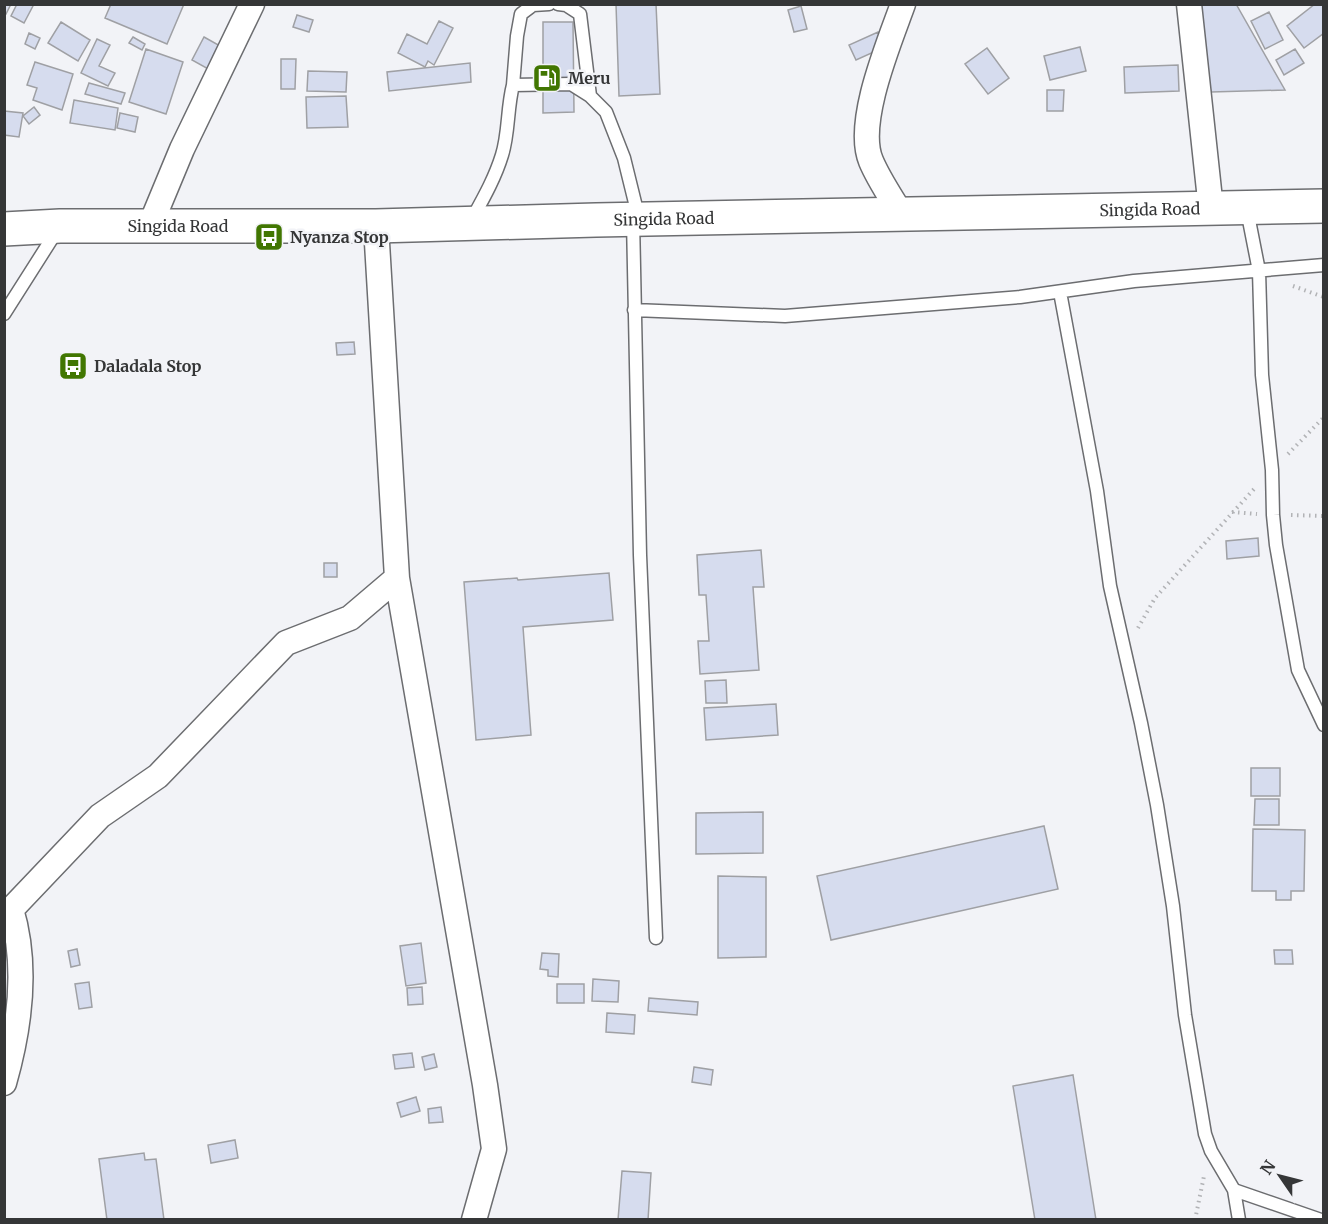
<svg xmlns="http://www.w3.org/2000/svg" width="1328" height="1224" font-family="Merriweather,serif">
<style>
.building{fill:#d6dcee;stroke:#9fa0a4;stroke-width:1.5}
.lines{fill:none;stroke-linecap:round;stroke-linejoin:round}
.service-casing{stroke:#6c6d70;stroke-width:15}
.minor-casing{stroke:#6c6d70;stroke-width:27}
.trunk-casing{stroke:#6c6d70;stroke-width:36}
.path{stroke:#b2b3b6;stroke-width:4;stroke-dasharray:1.5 4.5;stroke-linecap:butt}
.service{stroke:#fff;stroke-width:12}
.minor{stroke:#fff;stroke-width:24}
.trunk{stroke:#fff;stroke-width:33}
.labels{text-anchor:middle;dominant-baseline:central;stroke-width:5;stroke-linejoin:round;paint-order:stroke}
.poi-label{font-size:16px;font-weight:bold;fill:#353637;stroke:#f2f3f7;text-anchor:start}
.street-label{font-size:16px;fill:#353637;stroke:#f2f3f7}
</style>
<rect width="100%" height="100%" fill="#f2f3f7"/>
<path class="building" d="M4,4H11L6,14L4,13Z
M17,4H34L24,23L11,16Z
M111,4H184L167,44L105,18Z
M616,4H656L660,94L619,96Z
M1193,4H1236L1285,90L1211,92Z
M1315,4H1324V33L1304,48L1287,26Z
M801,6L807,29L794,32L788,10Z
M1269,12L1283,40L1265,49L1251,21Z
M297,15L313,20L309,32L293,27Z
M439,21L453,28L434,65L428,61L425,67L398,53L407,34L427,44Z
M61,22L90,40L78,61L48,43Z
M543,22H573L574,112L543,113Z
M878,32L885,47L856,60L849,45Z
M29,33L40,38L35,49L25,44Z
M133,37L145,44L142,50L129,43Z
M204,37L222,47L210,70L192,60Z
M97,39L110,45L99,66L115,73L108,86L81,73Z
M1080,47L1086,71L1050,80L1044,56Z
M987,48L1009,78L988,94L965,64Z
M146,49L183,62L166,114L129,102Z
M1295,49L1304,63L1284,75L1276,60Z
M281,59H296L295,89H281Z
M35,62L73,74L62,110L33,100L37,88L27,85Z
M470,63L471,82L389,91L387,72Z
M1178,65L1179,91L1125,93L1124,67Z
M308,71L347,72L346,92L307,91Z
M89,83L125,93L121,104L85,94Z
M1047,90H1064L1063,111H1047Z
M346,96L348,127L307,128L306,97Z
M74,100L118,108L115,130L70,123Z
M34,107L40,115L29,124L23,116Z
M4,111L23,113L19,137L4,135Z
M120,113L138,117L135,132L117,128Z
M354,342L355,354L337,355L336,343Z
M1258,538L1259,556L1227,559L1226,541Z
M761,550L764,587H753L759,670L700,674L698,641H709L706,595H699L697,555Z
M324,563H337V577H324Z
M609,573L613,620L523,627L531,735L476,740L464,582L517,578L518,580Z
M726,680L727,703H706L705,681Z
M776,704L778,735L706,740L704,708Z
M1251,768H1280V796H1251Z
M1255,799H1279V825H1254Z
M763,812V853L696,854V813Z
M1044,826L1058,889L831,940L817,876Z
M1253,829L1305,830L1304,891H1291V900H1276V891H1252Z
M718,876L766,877V957L718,958Z
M421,943L426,983L406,986L400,946Z
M77,949L80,965L71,967L68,951Z
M1274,950H1292L1293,964H1275Z
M542,953L559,954L558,977L548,976V970L540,969Z
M593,979L619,981L618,1002L592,1001Z
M89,982L92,1007L79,1009L75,984Z
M557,984H584V1003H557Z
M422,987L423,1004L408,1005L407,988Z
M649,998L698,1002L697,1015L648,1011Z
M607,1013L635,1015L634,1034L606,1032Z
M412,1053L414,1067L395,1069L393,1055Z
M434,1054L437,1067L425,1070L422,1057Z
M694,1067L713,1070L711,1085L692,1082Z
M1073,1075L1096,1220H1035L1013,1086Z
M416,1097L420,1111L401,1117L397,1103Z
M441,1107L443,1122L429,1123L428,1109Z
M235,1140L238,1158L211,1163L208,1145Z
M144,1153L145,1160L156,1159L164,1220H107L99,1159Z
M622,1171L651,1173L648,1220H618Z"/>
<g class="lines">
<g class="service-casing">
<path id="service" d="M558,4L566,5L580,14L590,96
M513,85L517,36L521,14L533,5L549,4
M1247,210L1259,271L1262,375L1272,470L1273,515L1276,545L1298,670L1324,725
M472,219C483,199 495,178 502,155C509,133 507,108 513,85L571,84L590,96L606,112L624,158L639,219
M633,220L640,555L656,938
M1060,292L1097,491L1110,586L1141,723L1157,805L1173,906L1185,1015L1205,1134L1211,1151L1234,1190L1239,1220
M634,310L785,316L1020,297L1134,281L1324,265
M4,314L58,229
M1234,1190L1321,1220"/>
</g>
<g class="minor-casing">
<path id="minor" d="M1189,4L1211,209
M901,214C891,197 879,180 871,161C855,123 889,43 903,4
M150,226L182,149L252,4
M376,226L397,578L485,1085L494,1149L474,1220
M4,917L100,816L158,776L286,643L350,618L397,578
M4,1083C20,1027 28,965 11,909"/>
</g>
<g class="trunk-casing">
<g id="trunk">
<path id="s1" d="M4,229L60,226H376L596,220L1324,206"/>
</g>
</g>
<path class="path" d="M1293,286L1324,297
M1288,454L1324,417
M1232,512L1257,514
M1291,515L1324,516
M1138,628L1155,598L1254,489
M1195,1220L1204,1176"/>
<use href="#service" class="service"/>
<use href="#minor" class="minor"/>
<use href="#trunk" class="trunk"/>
</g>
<defs>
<g id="fuel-square" transform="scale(1.5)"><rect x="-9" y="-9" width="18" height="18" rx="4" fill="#417601" stroke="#f2f3f7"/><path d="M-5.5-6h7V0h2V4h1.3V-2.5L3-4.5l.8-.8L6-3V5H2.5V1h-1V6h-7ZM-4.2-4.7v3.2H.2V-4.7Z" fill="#fff"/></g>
<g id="bus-square" transform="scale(1.5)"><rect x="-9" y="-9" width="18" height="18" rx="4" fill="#417601" stroke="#f2f3f7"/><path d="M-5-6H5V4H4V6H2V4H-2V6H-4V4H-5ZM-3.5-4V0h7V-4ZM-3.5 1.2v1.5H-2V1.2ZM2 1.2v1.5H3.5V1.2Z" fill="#fff"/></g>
</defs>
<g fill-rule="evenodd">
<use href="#fuel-square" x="547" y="78"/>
<use href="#bus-square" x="269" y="237"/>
<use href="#bus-square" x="73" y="366"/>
</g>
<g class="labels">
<g class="poi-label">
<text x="568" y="78">Meru</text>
<text x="290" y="237">Nyanza Stop</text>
<text x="94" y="366">Daladala Stop</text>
</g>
<g class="street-label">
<text stroke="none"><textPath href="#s1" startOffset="1146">Singida Road</textPath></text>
<text stroke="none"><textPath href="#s1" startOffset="660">Singida Road</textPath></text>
<text stroke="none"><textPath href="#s1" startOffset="174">Singida Road</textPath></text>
</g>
</g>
<rect width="1328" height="1224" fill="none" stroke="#353637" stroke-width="12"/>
<g transform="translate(1280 1176) rotate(305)" stroke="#f2f3f7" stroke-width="4.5" paint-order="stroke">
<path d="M0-4.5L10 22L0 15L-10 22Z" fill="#353637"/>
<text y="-9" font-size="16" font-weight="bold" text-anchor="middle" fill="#353637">N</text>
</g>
</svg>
